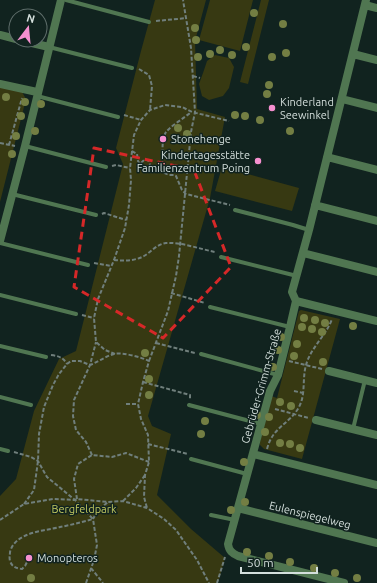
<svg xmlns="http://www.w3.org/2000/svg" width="377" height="583" font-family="Ubuntu,sans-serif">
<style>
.green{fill:#373912}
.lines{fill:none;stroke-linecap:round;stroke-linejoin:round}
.path{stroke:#707f7c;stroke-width:2;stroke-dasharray:4 2;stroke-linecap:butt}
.service{stroke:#507651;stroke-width:4}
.minor{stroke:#507651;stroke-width:8}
.tree{fill:#737e43}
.marked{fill:none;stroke:#d62828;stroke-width:3;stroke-dasharray:8 5;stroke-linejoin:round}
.poi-dot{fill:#f690d0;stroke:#11231f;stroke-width:1.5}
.labels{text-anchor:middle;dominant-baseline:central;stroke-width:3;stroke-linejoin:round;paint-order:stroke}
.poi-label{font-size:11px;fill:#d4dfdc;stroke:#11231f;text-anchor:start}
.street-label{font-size:11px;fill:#d4dfdc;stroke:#11231f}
.park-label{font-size:11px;fill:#c3c960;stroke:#11231f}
</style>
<rect width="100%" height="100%" fill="#11231f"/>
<path class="green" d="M155,0H206L195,41L197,109L225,117L210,198L148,416L152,426L171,434L157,495L191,529L225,558L218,583H0V496L16,479L34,411L59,359L76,351L123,164L116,148L141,51Z
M210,0H253L240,51L199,40Z
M261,0H269L248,84L240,82Z
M215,55L229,58L234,67L229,88L223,96L209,100L202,96L199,84L203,73L207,61Z
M0,86L22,92L26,99L0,202Z
M222,167L299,188L292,211L215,191Z
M301,310L340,319L302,459L264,449L260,445V442L271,396L277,398L299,311Z"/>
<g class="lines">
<path class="path" d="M156,21L187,18
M139,69L149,75L152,86L150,110
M193,76L200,78
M124,115L141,120
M0,143L15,146
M9,145L22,98
M132,151L137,154L138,161L140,164L144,160H148L151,167L153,168L169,175H174L176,176L182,190L186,194L230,205
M112,166L116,165L130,168
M160,171C165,159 160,145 165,134C167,128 186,117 191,112
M102,214L104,213L126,220
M114,260C124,261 135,261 144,256C151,252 157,244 166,243C181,242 200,249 215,252L216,253
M94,263L111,266
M171,293L205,303
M82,315L94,318
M156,343L195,353
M115,354L105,350L96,342L94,318L98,299L114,260L125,228L129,205L131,180L130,168L134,135L141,120L150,110L165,105L182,107L192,112L229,121
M51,355C58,356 63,357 67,364
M149,361L168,311L176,276L179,256L191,132L195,112L191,48L183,0
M289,361L322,369
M143,382L190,395V400
M294,391L303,393
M126,404H138
M275,409L309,418
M148,444L188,454
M267,449C273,426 289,425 299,407C306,394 302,379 306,365C311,347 326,336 332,319
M14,452L31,457L38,461L47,477L75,500L93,519C82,522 71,525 60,527C44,531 15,532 10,552C10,555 9,557 10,561C12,567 16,568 22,569L25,566L29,558
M92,455L86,442L76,430L73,416L74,400L90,365L96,342
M77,499L74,479L78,464L92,455L112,457L126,453L149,462
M123,501L136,488L145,475
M24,504L34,490L38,461L39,434L44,407L53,385L59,374L67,364L71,361H80L90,365C98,362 106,356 114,354C122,352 141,357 149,361L143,382L138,404L141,419L148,435L149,462L145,475L144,497L147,508
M0,520L24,504L53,499L75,500L77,499L108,502L123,501L147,508L164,519L176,530L197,560L209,583
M91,568L103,583
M86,583L94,560L97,545L93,519L98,510L108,502
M217,583L225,557"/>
<path class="service" d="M66,0L149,22
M49,47L132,68
M37,96L118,117
M25,146L106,167
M12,194L96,215
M235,210L293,225L309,230
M0,243L88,265
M221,257L297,276
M0,295L76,314
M210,307L290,327
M0,346L46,357
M201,354L278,375
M0,397L31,405
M189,405L261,424
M353,429L365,380
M0,449L8,451
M191,459L247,474
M211,515L235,520"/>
<path class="minor" d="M365,5L377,8
M0,35L16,39
M19,40L49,47
M353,54L377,60
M0,84L37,92
M342,99L377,108
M327,157L377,170
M315,205L377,221
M0,241L25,146L61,0
M303,253L377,272
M296,301L377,321
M329,371L377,383
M316,420L377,435
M253,454L377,485
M238,508L377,543
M344,583L238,556C232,553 229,551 228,544L261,424L270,391L278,375L290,327L296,301L292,292L309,230L366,0"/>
</g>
<g class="tree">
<circle cx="254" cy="13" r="4"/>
<circle cx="283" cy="24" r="4"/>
<circle cx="195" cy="28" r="4"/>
<circle cx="196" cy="40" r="4"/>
<circle cx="246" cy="47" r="4"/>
<circle cx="220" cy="50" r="4"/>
<circle cx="286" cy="53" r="4"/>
<circle cx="210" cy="54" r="4"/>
<circle cx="232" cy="55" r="4"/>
<circle cx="198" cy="57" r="4"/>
<circle cx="272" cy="57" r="4"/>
<circle cx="269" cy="85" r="4"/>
<circle cx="267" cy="94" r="4"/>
<circle cx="6" cy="97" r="4"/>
<circle cx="25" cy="102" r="4"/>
<circle cx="41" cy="104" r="4"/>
<circle cx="235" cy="115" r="4"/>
<circle cx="21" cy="116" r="4"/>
<circle cx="245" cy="116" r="4"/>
<circle cx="260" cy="120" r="4"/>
<circle cx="178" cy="128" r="4"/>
<circle cx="35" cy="131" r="4"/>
<circle cx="290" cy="131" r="4"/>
<circle cx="187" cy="134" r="4"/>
<circle cx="16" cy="136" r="4"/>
<circle cx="12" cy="154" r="4"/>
<circle cx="304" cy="318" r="4"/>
<circle cx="315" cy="320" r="4"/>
<circle cx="325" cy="323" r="4"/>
<circle cx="353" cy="326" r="4"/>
<circle cx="302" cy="327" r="4"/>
<circle cx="312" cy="329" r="4"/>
<circle cx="322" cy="332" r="4"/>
<circle cx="281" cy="337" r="4"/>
<circle cx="297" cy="344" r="4"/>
<circle cx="278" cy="350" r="4"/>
<circle cx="145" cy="353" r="4"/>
<circle cx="294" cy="356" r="4"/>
<circle cx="323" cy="362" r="4"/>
<circle cx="273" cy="367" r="4"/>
<circle cx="149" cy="379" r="4"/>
<circle cx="149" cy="395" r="4"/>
<circle cx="280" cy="402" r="4"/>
<circle cx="291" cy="406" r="4"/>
<circle cx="257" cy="415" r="4"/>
<circle cx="269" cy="417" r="4"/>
<circle cx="205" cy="421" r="4"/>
<circle cx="265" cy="432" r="4"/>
<circle cx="201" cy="434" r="4"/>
<circle cx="280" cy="443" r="4"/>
<circle cx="290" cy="444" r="4"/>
<circle cx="300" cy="448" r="4"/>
<circle cx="244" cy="462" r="4"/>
<circle cx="245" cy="502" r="4"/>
<circle cx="231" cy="510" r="4"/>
<circle cx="247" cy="552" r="4"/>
<circle cx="269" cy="556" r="4"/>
<circle cx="290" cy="562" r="4"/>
<circle cx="314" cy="568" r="4"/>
<circle cx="335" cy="573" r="4"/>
<circle cx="31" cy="578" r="4"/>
<circle cx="357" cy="578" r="4"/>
</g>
<path class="marked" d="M94,148L194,170L231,267L163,338L74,287Z"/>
<g class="poi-dot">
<circle cx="272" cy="108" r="4"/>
<circle cx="163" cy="139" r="4"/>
<circle cx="258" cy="161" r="4"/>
<circle cx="29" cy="558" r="4"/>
</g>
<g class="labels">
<g class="poi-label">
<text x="280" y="102">Kinderland<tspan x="280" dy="13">Seewinkel</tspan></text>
<text x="171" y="139">Stonehenge</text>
<text x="250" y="155" text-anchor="end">Kindertagesstätte<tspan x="250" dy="13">Familienzentrum Poing</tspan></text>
<text x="37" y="558">Monopteros</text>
</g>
<g class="street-label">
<text transform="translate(261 386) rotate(-74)">Gebrüder-Grimm-Straße</text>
<text transform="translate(310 515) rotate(14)">Eulenspiegelweg</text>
</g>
<g class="park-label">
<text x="84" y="509">Bergfeldpark</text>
</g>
</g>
<g transform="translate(28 28) rotate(16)"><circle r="19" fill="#11231f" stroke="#5f6e6b"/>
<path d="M0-3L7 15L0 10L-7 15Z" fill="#f690d0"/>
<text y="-6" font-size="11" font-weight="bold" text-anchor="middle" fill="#d4dfdc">N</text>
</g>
<path d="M241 567v6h76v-6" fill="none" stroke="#d4dfdc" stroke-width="2"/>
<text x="247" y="567" font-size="12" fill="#d4dfdc" stroke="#11231f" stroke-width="3" paint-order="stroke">50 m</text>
</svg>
